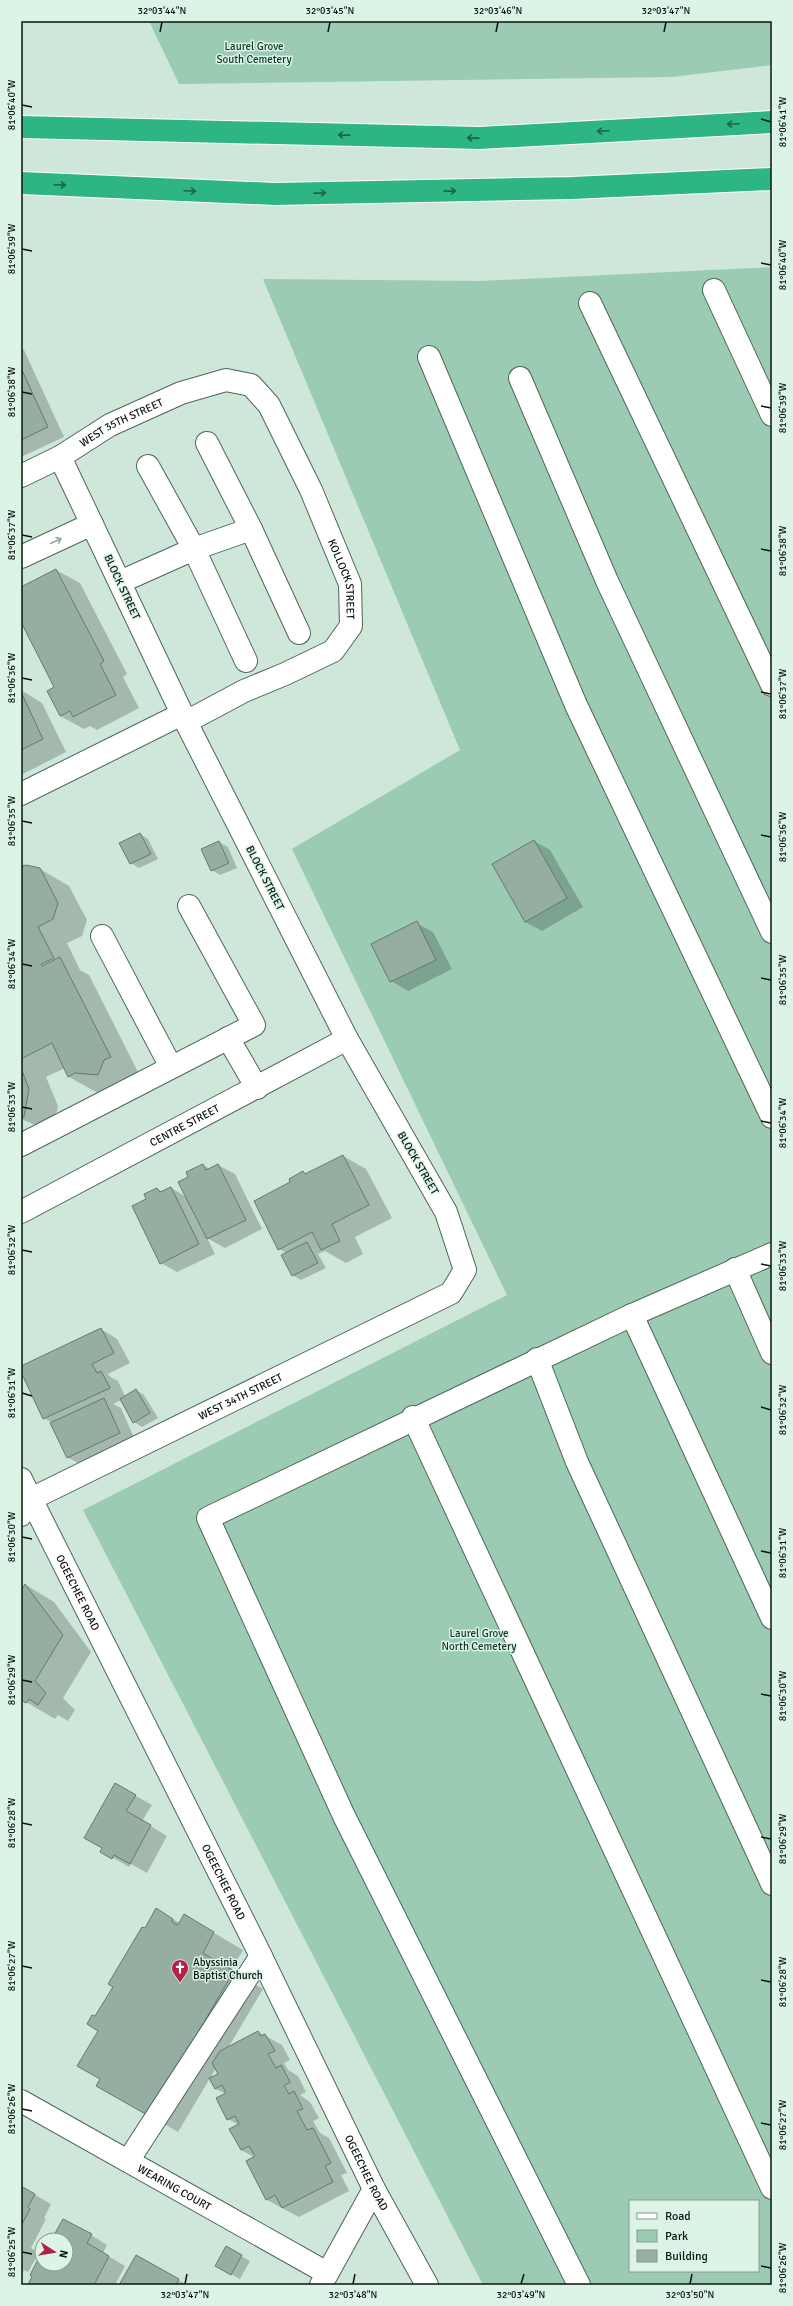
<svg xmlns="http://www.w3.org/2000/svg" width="793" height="2306" font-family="Signika,sans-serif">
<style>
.green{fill:#9bccb3;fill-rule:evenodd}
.shadow{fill:#0003}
.building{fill:#96aea1;stroke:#637a6e}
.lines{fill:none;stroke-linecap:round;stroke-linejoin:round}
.minor-casing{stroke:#4f6559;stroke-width:24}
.highway-casing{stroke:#fff;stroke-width:24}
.minor{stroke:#fff;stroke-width:22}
.highway{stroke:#2eb682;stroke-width:22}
.oneway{stroke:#1c6548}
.oneway2{stroke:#9da19f}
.ticks{fill:none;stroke:#0b140f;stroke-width:1.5}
.labels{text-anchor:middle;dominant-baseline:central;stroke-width:3;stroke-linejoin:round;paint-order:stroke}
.park-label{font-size:11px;fill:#123627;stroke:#dbf4e6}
.street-label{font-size:11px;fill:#0b140f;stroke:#dbf4e6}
.poi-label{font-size:11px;fill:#0b140f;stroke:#dbf4e6;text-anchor:start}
.neatline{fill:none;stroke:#0b140f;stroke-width:1.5}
.ticks-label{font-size:10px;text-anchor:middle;fill:#0b140f}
</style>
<rect width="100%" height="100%" fill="#cee7d9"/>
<path class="green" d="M149,21H772V65L672,77L179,84Z
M772,267V2285H483L83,1510L507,1295L292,849L460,750L263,279L481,281ZM630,2201H758V2271H630Z"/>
<path class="shadow" d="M21,348L24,350L64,437L21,457Z
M56,570L80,583L127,674L123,677L139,708L97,730L90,726L84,729L60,716L56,687L21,620V588Z
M21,690L42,703L66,752L21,775Z
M140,834L148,839L158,859L139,868L131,863Z
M534,841L550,850L583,907L542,931L525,922Z
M219,842L228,847L237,868L220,875L212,870Z
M21,864L40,869L69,886L87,920L82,936L67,943L80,970L89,975L139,1074L127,1091L105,1089L98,1093L69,1077L65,1068L46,1077L58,1106L52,1132L21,1119Z
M416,923L433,932L452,969L408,991L391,981Z
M343,1156L366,1169L392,1218L355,1237L363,1254L346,1263L325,1251L318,1254L326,1268L301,1280L292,1275L287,1253L279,1249L292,1182L303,1172L307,1175Z
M203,1165L210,1169L218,1165L235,1174L262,1229L225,1248L207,1238L215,1254L177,1272L161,1263L148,1200L157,1189L162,1192L171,1188L187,1197L190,1178Z
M101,1329L117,1339L130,1363L108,1374L109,1376L118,1381L125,1396L136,1390L144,1395L158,1418L142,1427L134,1422L121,1400L113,1404L121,1408L136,1442L84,1466L67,1457L52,1423L44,1418L21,1367Z
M26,1585L54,1602L91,1652L63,1698L75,1710L68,1721L58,1715L55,1719L21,1699V1593Z
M116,1785L152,1805L142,1821L167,1836L147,1873L131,1864L129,1867L102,1851Z
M156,1910L180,1923L185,1916L243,1950L231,1970L263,1989L228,2048L258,2032L282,2045L290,2060L284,2063L288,2070L298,2076L306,2092L300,2095L310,2102L319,2118L313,2121L320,2133L329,2138L347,2173L341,2175L349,2191L299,2217L267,2200L247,2161L254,2157L241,2150L239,2125L228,2119L226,2094L216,2089L211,2079L219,2074L216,2068L178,2132L98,2085L102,2079L99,2030L95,2018Z
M21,2187L51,2204L44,2218L46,2219L31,2248L39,2253L28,2272L24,2270L21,2276Z
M91,2235L107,2245L103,2253L125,2266L115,2285H29L42,2254V2264H66V2240H50Z
M227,2248L250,2261L240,2279L216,2266Z
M136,2256L187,2285H120Z"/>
<path class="building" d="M21,368L48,427L21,440Z
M56,569L104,661L100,664L116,695L73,717L70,711L60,716L47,691L54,687L21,622V587Z
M21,692L43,739L21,750Z
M140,833L151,854L130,864L119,843Z
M534,840L567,898L525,922L492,864Z
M219,841L229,863L211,871L201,849Z
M26,865L40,868L58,903L53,919L38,927L54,958L41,964L42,966L60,957L111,1057L104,1060L98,1075L75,1073L68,1077L52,1043L21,1059V867Z
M417,921L436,960L390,982L371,944Z
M21,1068L29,1089L24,1117L21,1116Z
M343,1155L369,1205L332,1224L340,1241L321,1250L312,1232L278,1250L254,1201L290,1182L289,1179L303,1171L305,1174Z
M203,1164L206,1170L218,1164L246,1220L207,1239L178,1182L188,1177L186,1172Z
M171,1187L199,1244L160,1264L132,1206L146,1199L144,1194L157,1188L160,1192Z
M307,1242L318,1263L292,1276L281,1255Z
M101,1328L114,1353L92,1364L97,1373L101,1371L110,1388L43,1419L21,1372V1366Z
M136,1389L150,1413L133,1423L120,1399Z
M104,1398L120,1433L67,1458L50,1423Z
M25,1584L63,1635L35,1681L46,1693L38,1705L29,1699L26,1703L21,1700V1591Z
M115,1783L136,1795L126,1811L151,1825L130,1864L114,1855L112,1859L100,1852L102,1848L84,1838Z
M156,1908L173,1919L172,1922L178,1925L184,1914L214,1932L203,1953L234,1971L149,2116L96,2086L100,2079L77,2066L98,2031L87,2024L88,2022L92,2015L95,2016L113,1987L108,1984L142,1927L145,1928Z
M258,2031L261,2036L265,2034L275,2051L268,2054L276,2068L281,2065L290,2082L284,2086L289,2094L294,2091L303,2109L297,2111L307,2130L313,2128L331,2163L325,2166L333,2182L282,2208L275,2195L266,2200L246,2161L255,2156L249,2146L241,2150L229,2129L239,2124L235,2116L227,2120L216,2098L226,2093L222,2085L215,2089L209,2078L218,2074L212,2063L220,2051Z
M21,2186L35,2194L28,2207L30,2209L21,2226Z
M63,2219L92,2234L87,2243L109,2256L94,2285H28L32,2276L30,2275L42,2252V2264H66V2240H49L51,2236L53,2237Z
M226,2246L242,2255L231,2275L215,2266Z
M136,2255L179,2279L176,2285H119Z"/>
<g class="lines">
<g class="minor-casing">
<g id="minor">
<path d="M714,290L772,415"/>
<path d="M590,303L772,685"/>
<path d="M429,357L576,705L772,1117"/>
<path d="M520,378L607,581L772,932"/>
<path d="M207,443L251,529"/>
<path d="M148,466L194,549L251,529L299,633"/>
<path id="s1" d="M21,476L60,457L110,425L181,393L226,380L251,385L269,405L311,490L350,584L351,626L333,651L285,674L244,691L186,722"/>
<path d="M21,557L92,524"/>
<path d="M120,582L194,549L246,661"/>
<path d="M21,794L182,714"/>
<path d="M102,936L171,1067"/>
<path d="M228,1038L257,1088"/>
<path d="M21,1145L254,1025L189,906"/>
<path id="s2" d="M21,1212L347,1039"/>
<path d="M735,1269L772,1353"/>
<path d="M632,1315L772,1618"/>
<path d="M537,1359L577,1462L772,1884"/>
<path d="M413,1417L772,2188"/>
<path id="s3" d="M21,1479L254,1942L374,2189L427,2285"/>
<path id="s4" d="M21,1515L31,1499L451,1293L465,1270L446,1212L347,1039L186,722L60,457"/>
<path id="s5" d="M21,2101L327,2273"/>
<path d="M128,2161L261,1956"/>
<path d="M321,2285L374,2189"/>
<path d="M579,2285L344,1816L208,1518L632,1315L772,1254"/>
</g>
</g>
<g class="highway-casing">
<path id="highway" d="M21,127L480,138L772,122
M21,183L275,194L572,188L772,179"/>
</g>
<use href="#minor" class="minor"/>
<use href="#highway" class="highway"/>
</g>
<defs><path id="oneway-shaft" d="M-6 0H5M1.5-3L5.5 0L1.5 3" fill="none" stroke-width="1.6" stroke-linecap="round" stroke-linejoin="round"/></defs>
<g class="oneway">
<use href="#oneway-shaft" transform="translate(733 124) rotate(177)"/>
<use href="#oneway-shaft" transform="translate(603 131) rotate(177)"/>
<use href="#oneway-shaft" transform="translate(344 135) rotate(-179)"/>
<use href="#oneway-shaft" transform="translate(473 138) rotate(-179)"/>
<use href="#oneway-shaft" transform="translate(60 185) rotate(2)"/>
<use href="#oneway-shaft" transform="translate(190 191) rotate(2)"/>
<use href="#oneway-shaft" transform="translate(450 191) rotate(-1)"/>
<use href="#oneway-shaft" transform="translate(320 193) rotate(-1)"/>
</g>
<use class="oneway2" href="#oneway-shaft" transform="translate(56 541) rotate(-25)"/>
<path class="ticks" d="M160,32L162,22M328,32L330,22M496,32L498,22M664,32L666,22M22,105L32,107M761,119L771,122M22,249L32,251M761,263L771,265M22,392L32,394M761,406L771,408M22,535L32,537M761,549L771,551M22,678L32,680M761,692L771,694M22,821L32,823M761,835L771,837M22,964L32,966M761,978L771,980M22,1107L32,1109M761,1121L771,1123M22,1250L32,1252M761,1264L771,1266M22,1393L32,1396M761,1407L771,1410M22,1537L32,1539M761,1551L771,1553M22,1680L32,1682M761,1694L771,1696M22,1823L32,1825M761,1837L771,1839M22,1966L32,1968M761,1980L771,1982M22,2109L32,2111M761,2123L771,2125M22,2252L32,2254M761,2266L771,2268M185,2284L187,2274M353,2284L355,2274M521,2284L524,2274M690,2284L692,2274"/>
<defs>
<g id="church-pin" transform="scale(0.9)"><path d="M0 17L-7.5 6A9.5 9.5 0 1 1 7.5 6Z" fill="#b32147" stroke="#dbf4e6"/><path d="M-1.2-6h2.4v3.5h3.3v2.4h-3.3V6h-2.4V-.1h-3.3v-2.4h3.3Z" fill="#fff"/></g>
</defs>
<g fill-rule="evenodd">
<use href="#church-pin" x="180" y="1968"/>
</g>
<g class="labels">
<g class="park-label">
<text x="254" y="46">Laurel Grove<tspan x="254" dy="13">South Cemetery</tspan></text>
<text x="479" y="1633">Laurel Grove<tspan x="479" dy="13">North Cemetery</tspan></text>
</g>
<g class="street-label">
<text stroke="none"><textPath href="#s1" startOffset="114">WEST 35TH STREET</textPath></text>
<text stroke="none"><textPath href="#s1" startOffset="470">KOLLOCK STREET</textPath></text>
<text transform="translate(122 587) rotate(65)">BLOCK STREET</text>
<text transform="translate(265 878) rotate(63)">BLOCK STREET</text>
<text stroke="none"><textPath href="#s2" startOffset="185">CENTRE STREET</textPath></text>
<text transform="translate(418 1163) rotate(60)">BLOCK STREET</text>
<text stroke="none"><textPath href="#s4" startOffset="252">WEST 34TH STREET</textPath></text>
<text stroke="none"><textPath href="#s3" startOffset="127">OGEECHEE ROAD</textPath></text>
<text stroke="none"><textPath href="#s3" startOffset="451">OGEECHEE ROAD</textPath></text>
<text stroke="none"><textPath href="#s3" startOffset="775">OGEECHEE ROAD</textPath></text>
<text stroke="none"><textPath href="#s5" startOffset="176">WEARING COURT</textPath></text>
</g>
<g class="poi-label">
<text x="193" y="1962">Abyssinia<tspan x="193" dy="13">Baptist Church</tspan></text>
</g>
</g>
<rect width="793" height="2306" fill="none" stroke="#dbf4e6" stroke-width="44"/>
<rect x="629" y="2200" width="130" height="72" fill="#dbf4e6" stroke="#889a90"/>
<rect x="637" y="2213" width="20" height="6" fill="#ffffff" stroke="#889a90"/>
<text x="665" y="2220" font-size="12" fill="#0b140f">Road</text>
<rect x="637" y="2230" width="20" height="12" fill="#9bccb3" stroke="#889a90"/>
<text x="665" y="2240" font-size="12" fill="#0b140f">Park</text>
<rect x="637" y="2250" width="20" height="12" fill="#96aea1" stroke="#889a90"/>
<text x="665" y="2260" font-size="12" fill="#0b140f">Building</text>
<g transform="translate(54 2252) rotate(102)"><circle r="19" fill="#dbf4e6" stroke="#889a90"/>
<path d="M0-3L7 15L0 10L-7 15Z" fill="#b32147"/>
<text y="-6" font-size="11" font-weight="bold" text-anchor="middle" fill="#0b140f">N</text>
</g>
<rect x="22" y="22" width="749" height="2262" class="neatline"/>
<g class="ticks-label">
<text x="162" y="14">32°03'44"N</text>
<text x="330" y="14">32°03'45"N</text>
<text x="498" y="14">32°03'46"N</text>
<text x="666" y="14">32°03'47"N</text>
<text transform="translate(11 105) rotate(-90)" y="4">81°06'40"W</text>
<text transform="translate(782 122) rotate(-90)" y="4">81°06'41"W</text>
<text transform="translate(11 249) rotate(-90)" y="4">81°06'39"W</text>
<text transform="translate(782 265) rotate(-90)" y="4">81°06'40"W</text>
<text transform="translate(11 392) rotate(-90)" y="4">81°06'38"W</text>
<text transform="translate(782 408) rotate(-90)" y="4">81°06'39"W</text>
<text transform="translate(11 535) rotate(-90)" y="4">81°06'37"W</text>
<text transform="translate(782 551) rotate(-90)" y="4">81°06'38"W</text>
<text transform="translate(11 678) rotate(-90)" y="4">81°06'36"W</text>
<text transform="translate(782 694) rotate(-90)" y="4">81°06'37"W</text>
<text transform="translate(11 821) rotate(-90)" y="4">81°06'35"W</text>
<text transform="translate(782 837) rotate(-90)" y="4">81°06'36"W</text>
<text transform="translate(11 964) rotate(-90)" y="4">81°06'34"W</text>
<text transform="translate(782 980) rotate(-90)" y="4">81°06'35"W</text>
<text transform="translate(11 1107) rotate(-90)" y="4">81°06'33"W</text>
<text transform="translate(782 1123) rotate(-90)" y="4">81°06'34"W</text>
<text transform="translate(11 1250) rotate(-90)" y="4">81°06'32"W</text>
<text transform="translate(782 1266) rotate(-90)" y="4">81°06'33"W</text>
<text transform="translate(11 1393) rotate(-90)" y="4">81°06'31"W</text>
<text transform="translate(782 1410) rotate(-90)" y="4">81°06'32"W</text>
<text transform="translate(11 1537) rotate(-90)" y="4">81°06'30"W</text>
<text transform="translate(782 1553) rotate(-90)" y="4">81°06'31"W</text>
<text transform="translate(11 1680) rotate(-90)" y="4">81°06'29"W</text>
<text transform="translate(782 1696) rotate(-90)" y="4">81°06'30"W</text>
<text transform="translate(11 1823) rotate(-90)" y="4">81°06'28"W</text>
<text transform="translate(782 1839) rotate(-90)" y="4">81°06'29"W</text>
<text transform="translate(11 1966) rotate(-90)" y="4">81°06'27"W</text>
<text transform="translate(782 1982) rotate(-90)" y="4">81°06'28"W</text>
<text transform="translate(11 2109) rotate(-90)" y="4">81°06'26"W</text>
<text transform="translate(782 2125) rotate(-90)" y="4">81°06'27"W</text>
<text transform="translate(11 2252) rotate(-90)" y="4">81°06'25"W</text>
<text transform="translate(782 2268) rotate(-90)" y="4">81°06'26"W</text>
<text x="185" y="2298">32°03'47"N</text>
<text x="353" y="2298">32°03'48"N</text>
<text x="521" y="2298">32°03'49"N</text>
<text x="690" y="2298">32°03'50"N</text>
</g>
</svg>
